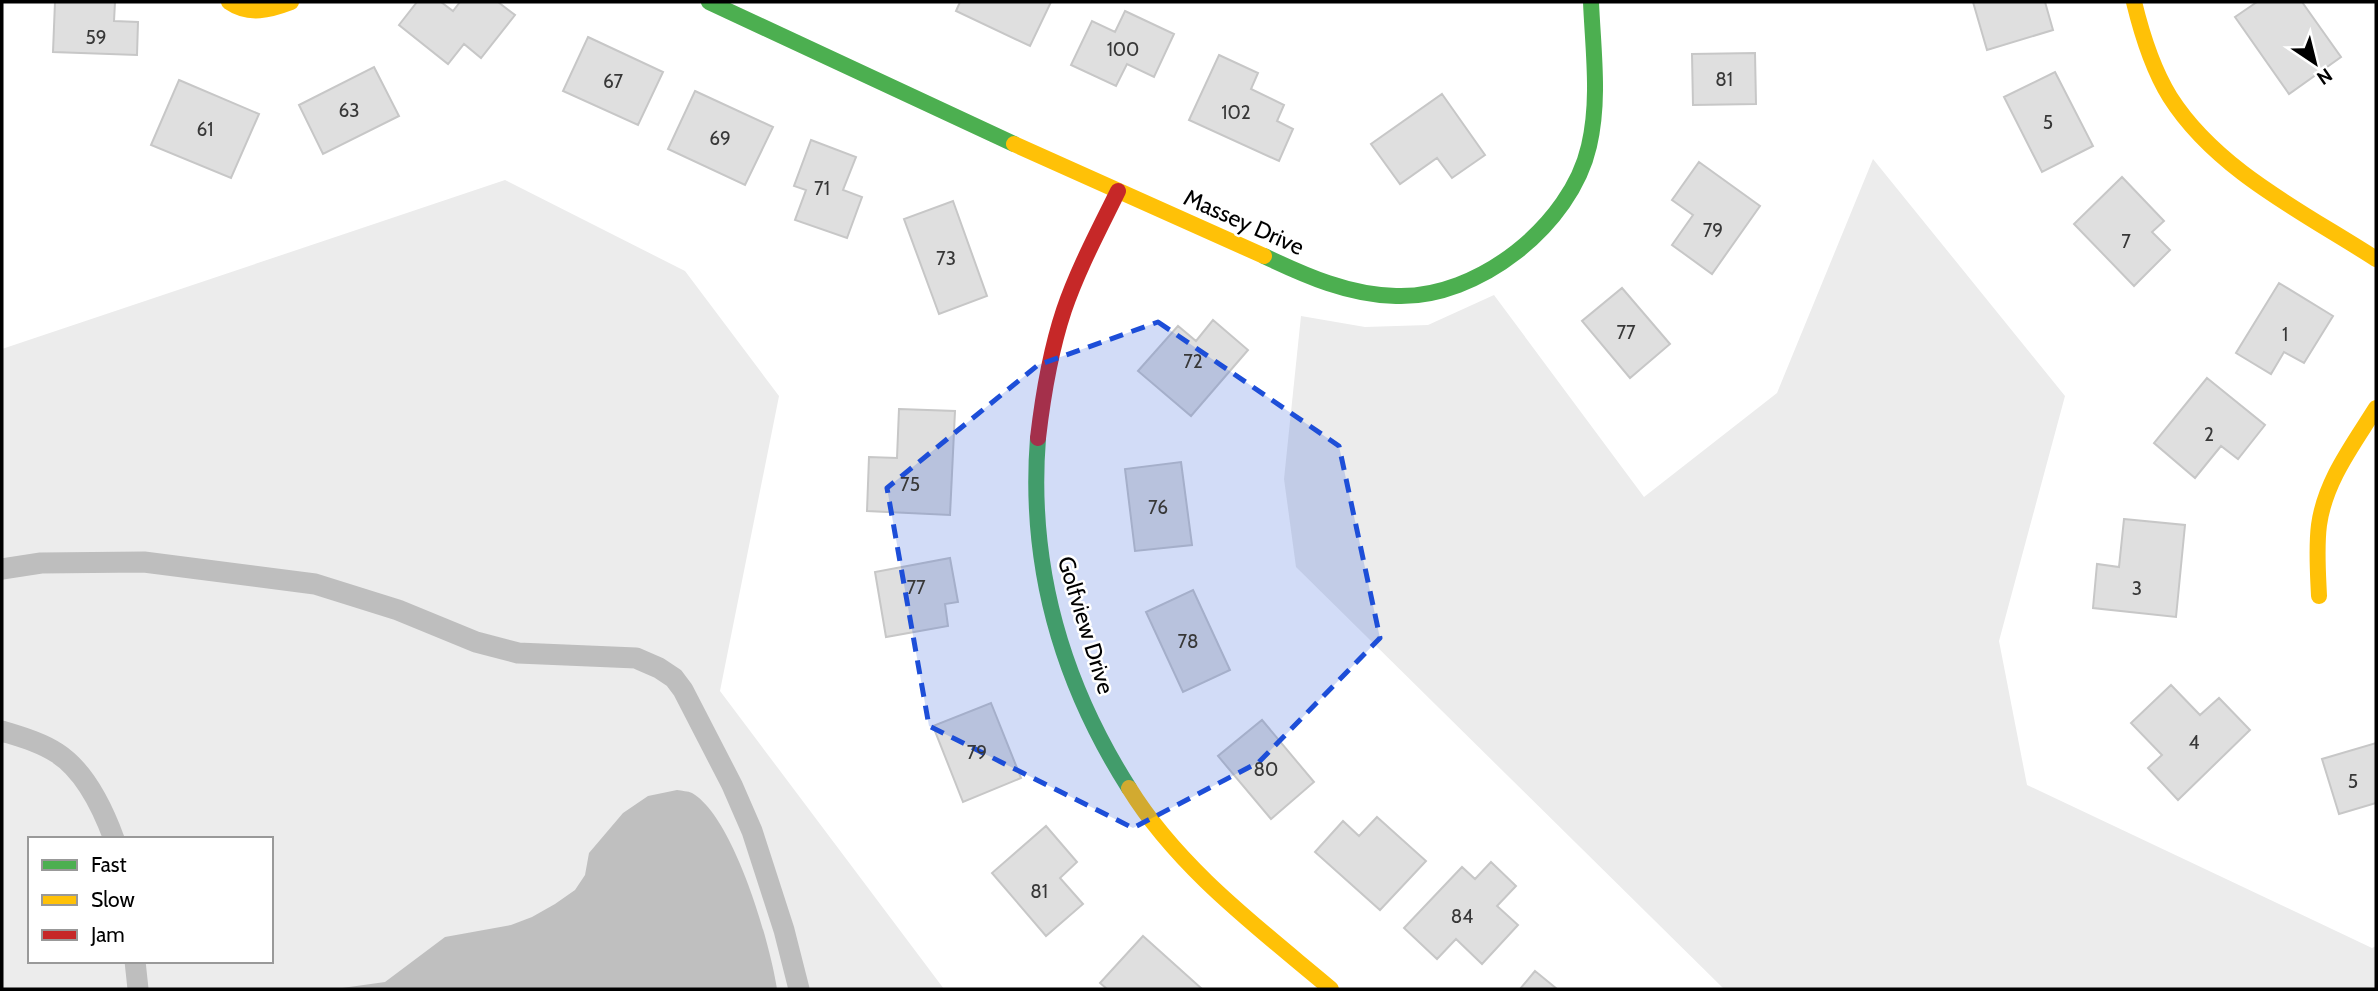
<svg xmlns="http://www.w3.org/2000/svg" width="2378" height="991" font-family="Cabin,sans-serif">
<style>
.green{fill:#ececec;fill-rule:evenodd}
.water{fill:#bfbfbf}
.building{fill:#dfdfdf;stroke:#c7c7c7;stroke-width:2}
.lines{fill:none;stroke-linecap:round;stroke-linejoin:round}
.lane{stroke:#bebebe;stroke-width:21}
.fast{stroke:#4caf50;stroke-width:16}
.slow{stroke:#ffc107;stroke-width:16}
.jam{stroke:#c62828;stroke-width:16}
.marked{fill:#1d4ed8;fill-opacity:0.2;stroke:#1d4ed8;stroke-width:5;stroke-dasharray:14 9;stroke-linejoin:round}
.labels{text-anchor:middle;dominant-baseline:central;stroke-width:5;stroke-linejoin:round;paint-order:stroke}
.number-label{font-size:19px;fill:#383838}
.street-label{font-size:23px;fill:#000;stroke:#fff}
</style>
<rect width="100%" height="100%" fill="#fff"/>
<path class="green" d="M1873,159L2065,396L1999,641L2027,785L2372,948L2376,946V989H1724L1296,567L1284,479L1301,316L1365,327L1428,325L1494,295L1644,497L1777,393Z
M505,180L685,271L779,396L720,691L944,989H2V349ZM30,839H271V961H30Z"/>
<path class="water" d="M677,790C682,791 688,791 692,793C734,817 770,943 777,989H335L385,982L445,937L511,925L532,917L555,904L575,890L585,875L589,853L623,813L648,796Z"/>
<path class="building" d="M55,2H115L114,21L138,22L137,55L53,52Z
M417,2H441L453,11L460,2H498L515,15L481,58L464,44L448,64L399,25Z
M960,2H1051L1030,46L956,11Z
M1973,2H2045L2053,30L1987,50Z
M2257,2H2302L2341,57L2289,94L2235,17Z
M1125,11L1174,34L1154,77L1127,64L1116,86L1071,65L1092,21L1115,32Z
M588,37L663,72L638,125L563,91Z
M1755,53L1756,104L1693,105L1692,54Z
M1219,55L1258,73L1251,89L1284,105L1277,121L1293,129L1279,161L1189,120Z
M374,67L399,116L323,154L299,105Z
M2055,72L2093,146L2042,172L2004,97Z
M179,80L259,114L231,178L151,145Z
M695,91L773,127L745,185L668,149Z
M1442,94L1485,155L1452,178L1437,158L1400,184L1371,144Z
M811,140L856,157L843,190L862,197L847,238L795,220L806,190L794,186Z
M1699,162L1760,206L1712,274L1672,245L1693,215L1672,200Z
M2122,177L2164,221L2152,232L2170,250L2134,286L2074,224Z
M953,201L987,296L939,314L904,219Z
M2279,283L2333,316L2304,363L2284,352L2271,374L2236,353Z
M1622,288L1670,344L1630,378L1582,321Z
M1213,320L1248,350L1191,416L1138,371L1178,326L1196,341Z
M2207,378L2265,425L2238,459L2221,446L2195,478L2154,443Z
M899,409L955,411L950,515L867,511L869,457L897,458Z
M1181,462L1192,545L1135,551L1125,469Z
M2124,519L2185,525L2176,617L2093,608L2097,564L2119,567Z
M950,558L958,602L945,604L948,626L886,637L875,572Z
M1193,590L1230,670L1183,692L1146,612Z
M2171,685L2200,715L2219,698L2250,730L2178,800L2148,768L2162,755L2131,723Z
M991,703L1021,778L963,802L933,726Z
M1262,720L1314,782L1271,819L1218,756Z
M2376,743V803L2339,814L2322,759Z
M1377,817L1426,861L1380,910L1315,852L1343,821L1359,836Z
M1046,826L1077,862L1060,878L1083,904L1046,936L992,873Z
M1491,862L1516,886L1497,906L1518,925L1482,964L1456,939L1437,959L1404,928L1462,867L1475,879Z
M1143,936L1202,989H1107L1100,983Z
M1535,971L1557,989H1520Z"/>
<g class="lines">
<path class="lane" d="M2,569L41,563L144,562L315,584L398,610L476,642L518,653L636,658L659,668L674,678L683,690L732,785L752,831L784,930L799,989
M2,731C21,737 40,742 57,753C85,771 103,809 114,839
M135,961L138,989"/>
<path class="fast" d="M709,2L1014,144
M1264,256C1306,276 1349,295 1396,296C1478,299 1571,225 1589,146C1600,99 1593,50 1591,2
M1038,438C1028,565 1061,681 1129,788"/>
<path class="slow" d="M229,2C249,16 270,10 291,2
M2134,2C2142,35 2152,68 2170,97C2217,171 2305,213 2376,259
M1014,144L1264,256
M2319,596C2318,573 2316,548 2319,525C2325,481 2353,445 2376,408
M1129,788C1179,869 1260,929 1331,989"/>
<path class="jam" d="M1038,438C1043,395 1050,352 1064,310C1078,269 1099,230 1118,191"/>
</g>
<path class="marked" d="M1158,322L1339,446L1380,638L1259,762L1133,828L929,726L887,488L1038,365Z"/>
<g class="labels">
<g class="number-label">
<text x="96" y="37">59</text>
<text x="1123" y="49">100</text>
<text x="1724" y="79">81</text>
<text x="613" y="81">67</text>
<text x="349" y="110">63</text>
<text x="1236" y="112">102</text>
<text x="2048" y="122">5</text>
<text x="205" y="129">61</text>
<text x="720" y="138">69</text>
<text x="822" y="188">71</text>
<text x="1713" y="230">79</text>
<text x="2126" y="241">7</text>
<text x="946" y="258">73</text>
<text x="1626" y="332">77</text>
<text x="2285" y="334">1</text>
<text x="1193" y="361">72</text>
<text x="2209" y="434">2</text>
<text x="910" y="484">75</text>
<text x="1158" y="507">76</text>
<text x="916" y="587">77</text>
<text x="2137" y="588">3</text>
<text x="1188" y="641">78</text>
<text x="2194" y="742">4</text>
<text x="977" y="752">79</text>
<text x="1266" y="769">80</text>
<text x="2353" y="781">5</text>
<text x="1039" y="891">81</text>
<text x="1462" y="916">84</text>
</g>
<g class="street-label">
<text transform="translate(1244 222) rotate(24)">Massey Drive</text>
<text transform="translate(1086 625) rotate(73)">Golfview Drive</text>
</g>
</g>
<rect width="2378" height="991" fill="none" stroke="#000000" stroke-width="7"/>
<rect x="28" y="837" width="245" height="126" fill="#ffffff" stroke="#999999" stroke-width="2"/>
<rect x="42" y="860" width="35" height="10" fill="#4caf50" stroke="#999999" stroke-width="2"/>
<text x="91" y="872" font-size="21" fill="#000000">Fast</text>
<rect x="42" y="895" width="35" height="10" fill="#ffc107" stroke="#999999" stroke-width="2"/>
<text x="91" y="907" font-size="21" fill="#000000">Slow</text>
<rect x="42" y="930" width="35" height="10" fill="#c62828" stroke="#999999" stroke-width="2"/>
<text x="91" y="942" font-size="21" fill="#000000">Jam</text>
<g transform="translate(2315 63) rotate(145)" stroke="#ffffff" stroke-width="5" paint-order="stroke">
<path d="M0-5L12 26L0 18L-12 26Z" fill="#000000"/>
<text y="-10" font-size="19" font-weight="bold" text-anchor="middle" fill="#000000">N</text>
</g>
</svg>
